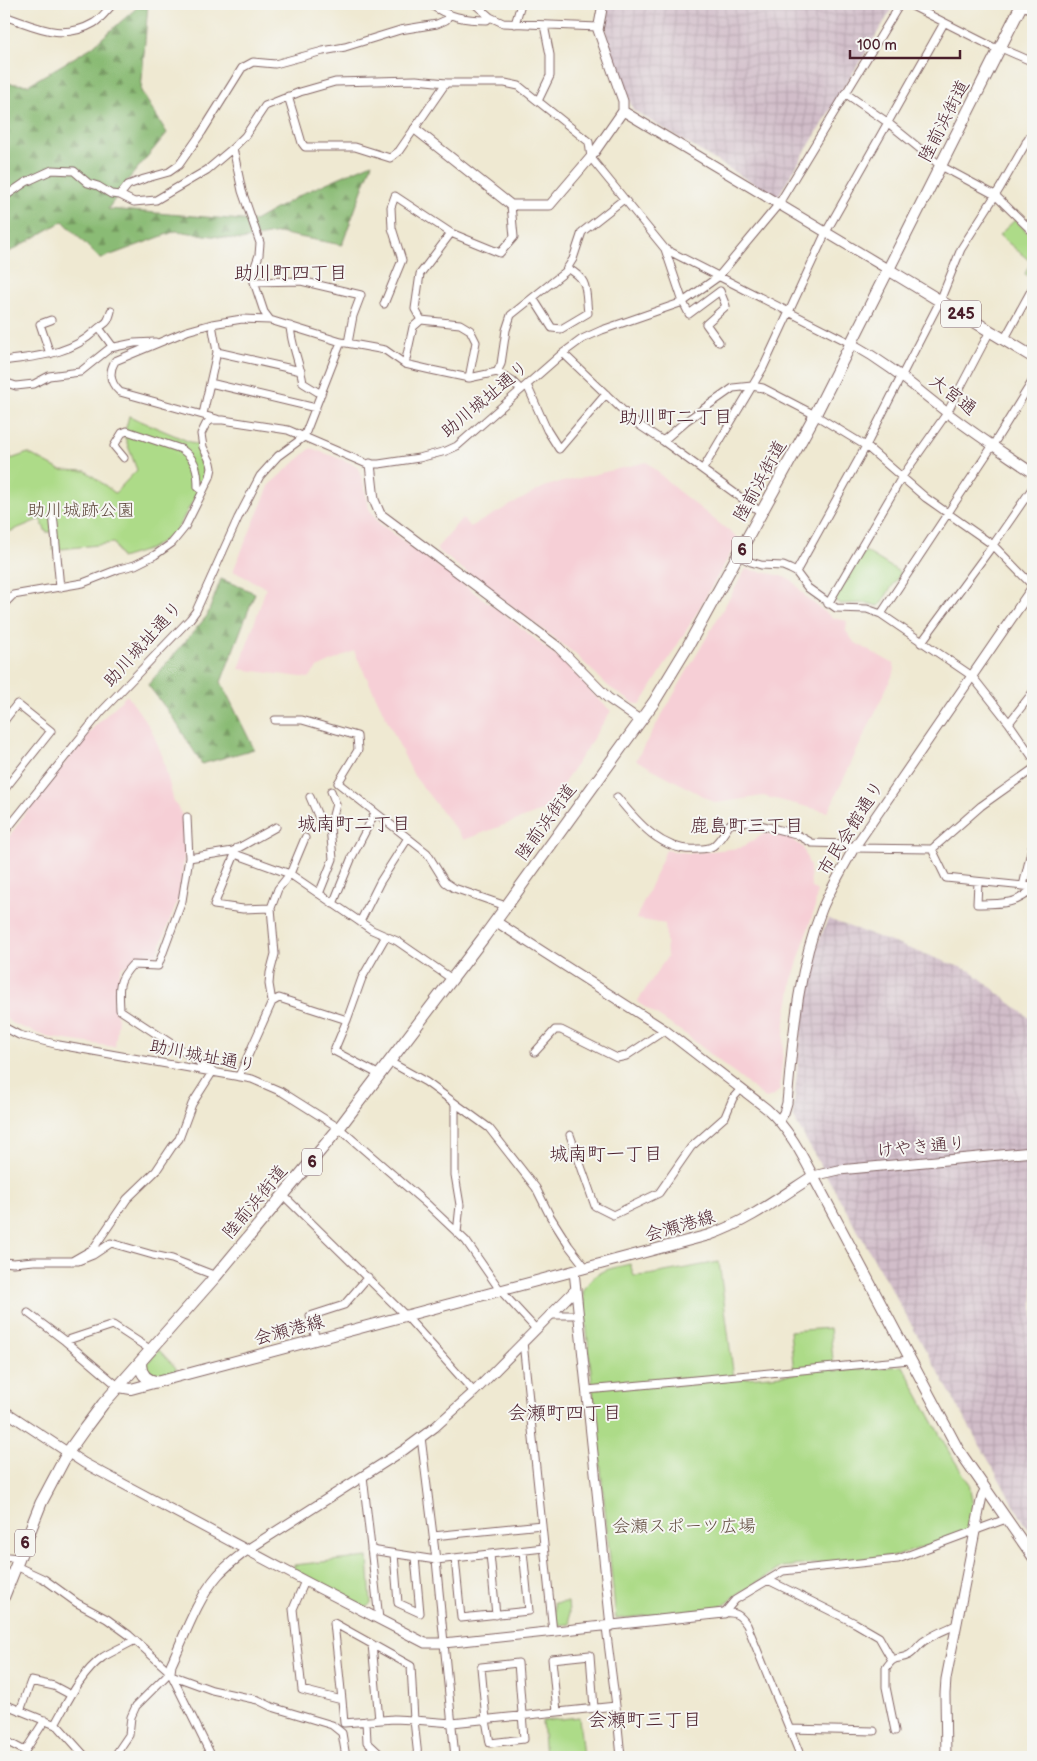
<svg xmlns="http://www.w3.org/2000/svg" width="1037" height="1761" font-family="'Balsamiq Sans','Klee One',sans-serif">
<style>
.built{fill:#f6cfd6}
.industrial{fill:url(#industrial-grid)}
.forest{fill:url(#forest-firs);stroke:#6a6d50}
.park{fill:#addb88;stroke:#7c7d5a}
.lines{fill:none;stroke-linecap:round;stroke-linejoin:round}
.minor-casing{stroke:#846665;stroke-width:9}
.tertiary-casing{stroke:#846665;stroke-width:11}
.secondary-casing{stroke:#846665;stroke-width:12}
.trunk-casing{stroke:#846665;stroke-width:13}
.minor{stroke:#fff;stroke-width:7}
.tertiary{stroke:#fff;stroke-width:9}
.secondary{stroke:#fff;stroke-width:10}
.trunk{stroke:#fff;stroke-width:11}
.labels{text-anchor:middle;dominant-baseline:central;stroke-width:4;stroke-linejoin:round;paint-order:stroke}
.shield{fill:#f6f6f2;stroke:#7e6067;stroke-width:1}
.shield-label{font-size:16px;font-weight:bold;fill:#4a1f2b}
.street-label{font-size:18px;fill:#4a1f2b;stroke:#f6f6f2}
.park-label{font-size:18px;fill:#634e42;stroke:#f6f6f2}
.neighbourhood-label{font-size:19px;fill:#4a1f2b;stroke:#f6f6f2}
</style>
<defs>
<pattern id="industrial-grid" width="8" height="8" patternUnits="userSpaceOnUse" patternTransform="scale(1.25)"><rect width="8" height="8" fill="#d1bdc9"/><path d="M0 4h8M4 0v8" fill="none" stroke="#b5a2ad"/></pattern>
<pattern id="forest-firs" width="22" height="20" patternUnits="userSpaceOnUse" patternTransform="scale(1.25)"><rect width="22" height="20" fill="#8abb74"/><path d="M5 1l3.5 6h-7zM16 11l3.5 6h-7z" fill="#73975f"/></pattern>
</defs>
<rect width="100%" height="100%" fill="#f6f6f2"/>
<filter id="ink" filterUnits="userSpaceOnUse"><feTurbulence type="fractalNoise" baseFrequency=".02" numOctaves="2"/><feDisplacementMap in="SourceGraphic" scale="10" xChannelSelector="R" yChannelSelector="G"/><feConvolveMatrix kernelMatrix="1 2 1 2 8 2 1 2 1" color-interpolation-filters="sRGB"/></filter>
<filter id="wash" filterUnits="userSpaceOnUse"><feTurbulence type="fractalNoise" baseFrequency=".0096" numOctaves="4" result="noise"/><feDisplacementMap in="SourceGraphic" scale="20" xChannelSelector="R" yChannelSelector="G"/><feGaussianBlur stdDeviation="1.12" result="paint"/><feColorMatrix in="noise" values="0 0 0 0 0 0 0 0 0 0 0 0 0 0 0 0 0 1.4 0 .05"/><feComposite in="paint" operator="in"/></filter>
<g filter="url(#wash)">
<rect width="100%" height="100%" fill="#efe9d2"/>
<path class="built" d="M311,448L351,463L358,468L363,481L369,509L380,524L508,617L557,657L574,672L592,693L611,711L547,809L464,840L414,776L354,651L317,668L309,678L239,669L266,588L233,571L270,484Z
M647,462L677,490L739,539L689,626L641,704H635L609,687L574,653L436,549L462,518L470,527L546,486Z
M746,569L778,575L792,580L807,598L833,618L847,621L846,631L854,642L894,664L895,670L828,812L763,796L716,803L636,760Z
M127,695L151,729L162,755L174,802L181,812L186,845L179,896L156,957L121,967L113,1004L118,1018L115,1047L47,1037L11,1023L4,1016V844L26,812L92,729Z
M765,833L789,837L803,847L810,867L811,887L817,891L815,907L794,974L785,1022L780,1089L774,1096L765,1098L688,1036L637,1002L667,957L665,924L636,919L666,850L691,853L740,848Z"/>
<path class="industrial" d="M607,4H895L777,198L633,110L606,39Z
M828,919L971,971L1033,1021V1536L1022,1519L793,1117L802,1015L812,957Z"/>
<path class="forest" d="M141,4H148L141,91L167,133L127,181L108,209L254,221L306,192L372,163L342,245L278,233L241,240L176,231L100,259L63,221L4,255V83L28,85L92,47Z
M221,579L255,593L221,682L254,749L202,764L172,716L148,685L207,616Z"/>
<path class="park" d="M1015,220L1033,238V279L1025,274L1031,262L999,235Z
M129,416L197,445L205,479L175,533L150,549L121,558L114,543L53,550L52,532H46L40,519L4,534V426L11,459L28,453L60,470L86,471L115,493L137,470L124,435Z
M865,551L901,573L879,606L866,603L840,604L834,600Z
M719,1262L734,1379L794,1374L790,1331L830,1328L834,1371L903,1366L949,1452L969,1483L973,1506L969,1531L897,1556L782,1567L734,1597L719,1608L616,1619L583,1292C595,1269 606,1270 630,1264L634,1276L648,1275Z
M159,1350L176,1368L175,1374L157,1379L148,1373L145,1365Z
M368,1557L371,1603L366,1608L294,1570V1565Z
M568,1602L570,1624L556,1625L554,1603Z
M579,1717L583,1757H545L542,1721Z"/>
</g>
<g filter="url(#ink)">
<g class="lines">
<g class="minor-casing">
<path id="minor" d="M430,4C447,17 466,20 487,20L490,17
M475,4L490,17L503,23L598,27
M908,4L993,47L1001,48L1033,62
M1021,6L1033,10
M4,16C35,26 61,42 94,23C101,19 107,10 113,4
M515,24L521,4
M845,93L887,122L941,166L995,195L1033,232
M288,96L302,143L305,147H355L390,158L399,151L446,83
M538,101L550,76V55L544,25
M1026,142L1033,147
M233,148L242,191L260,243L259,255L253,272L254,282L264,312L270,320
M120,195L128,185L144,179L169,172L179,165L202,132L242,68L253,62L275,64L323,51L345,47L400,30L437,24L446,20L449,15
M4,197L26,182L52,170L74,171L88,183L98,186L111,194L120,195L134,202L156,200L207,170L233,148L245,136L265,106L300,92L335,82L416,80L446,83H505L519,86L589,142L591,158L665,249L852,344
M665,249L683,302L689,314L720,291L726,306L706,324L719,342
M254,282L301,281L361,295L353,316L348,343
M533,298L552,328L561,329L588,313C585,290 590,280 567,268
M384,304L402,260L392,228L391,207L395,196L451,233
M421,320L415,309L420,274L451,233L500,253L514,237L511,205
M290,326C291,345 300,363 303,383L321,394
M99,328L113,347
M1004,340L1033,287
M217,352L301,371
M563,353L636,423L663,441L686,421L733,388L752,386L763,388L815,415L866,446L926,498L993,545L1033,586
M50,354L40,324L51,320
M4,361C37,356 70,355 95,331C106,321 107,326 111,311
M405,364L413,327L421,320L460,324L470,330L476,342L469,378
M497,372L501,364L506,330L511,315L565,272L573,259L582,232L624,199
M4,382L16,386L34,384L49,376L80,372L110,348L134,343L155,342
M210,383L316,408
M527,385L547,430L559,449L606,394
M203,414L217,352L212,324
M217,419L120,392C110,383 108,373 115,361L187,331L212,324L242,319L270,320L341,342L385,350L405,364L431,370L469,378L497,372L512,381L521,390
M304,437L341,342
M663,441L762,513
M124,458L114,446L122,433L127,431L181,449C196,459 198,470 198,487L203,491
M703,469L763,368L826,232L944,23
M53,513L60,588
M739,556L751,562L761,565L783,566L790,569L796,572L808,588L836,608L867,609L881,614L972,676L1009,723L1033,758
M796,572L866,446L902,375L940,301L961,249L1000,188L1033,131
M4,604L13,595L83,583L119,569L135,565L155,555L172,543L185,527L210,477L212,468L211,463L203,447L201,434L206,424L211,420H223L288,430L367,464H379L419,458L446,451L457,446L563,353L582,339L602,330L683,302L718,277L778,205L900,4
M828,604L902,477L947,413L990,331
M881,614L993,445L1033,380
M921,643L993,545L1033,487
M275,720H302L357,736L358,750L338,783L427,853L445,882L454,888L506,906
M4,721L17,704L51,731L4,790
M1009,723L1033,692
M310,797L319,818L330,827
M617,797C637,822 663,853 698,849C703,849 709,849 713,846C720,841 725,831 730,824L748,822L796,834L812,843L847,844L854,848L932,849L981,806L1033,769
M4,833L101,712L190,619L196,611L238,518L260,476L278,456L304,437
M305,838L290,874L372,930L397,941L452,979
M932,849L946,878L1033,887C1020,905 998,904 977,904L978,882
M235,854L290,874L278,889L271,908L243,909L214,905L235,854L237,848
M189,858L233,851L276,827
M1023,886L1033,843
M319,894L333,859L330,827L336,804L331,791
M333,904L352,857L375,813
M271,908L275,954L270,973L269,984L272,1002
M360,922L380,882L408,838
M347,1020L362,978L386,936
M4,1027L19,1035L59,1045L252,1079L282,1092L339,1128L429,1206L466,1241L500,1290L536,1329
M535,1052L555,1030H561L617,1058L626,1056L665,1030
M390,1062L426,1082L489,1128L536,1188L550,1216L569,1246L586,1268
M239,1076L272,1002L279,998L347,1020L334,1051L380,1075
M455,1104V1175L460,1205L457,1233
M570,1135L595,1206L613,1215L659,1193L691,1147L725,1117L733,1098L741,1089
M284,1196L406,1316L474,1392
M72,1261L93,1249L127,1199L156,1171L172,1147L179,1139L192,1104L213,1071L120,1010C119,988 117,981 132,965L158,966L182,901L189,858L187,817
M4,1262L13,1263L34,1261H78L93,1255L111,1243L153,1255L172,1259L216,1276
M28,1313L65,1341L119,1387
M549,1315H578
M316,1340L310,1316L344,1305L368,1277
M65,1341L113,1325L151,1350
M523,1342L553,1632
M587,1390L910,1360
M421,1437L436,1560L544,1548
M363,1476L379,1619
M433,1536L542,1525
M371,1550L436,1560L455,1757
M394,1554L398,1603L420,1613L415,1557
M490,1554L496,1615
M455,1558L461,1618L529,1611L523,1551
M4,1560L8,1557L19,1558
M16,1566L44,1579L77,1603L107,1619L129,1635L170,1672L212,1757
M768,1580L855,1623L879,1637L892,1660
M305,1581L293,1609L302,1690L342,1700L334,1623L411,1666L414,1720L394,1719L344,1723L342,1700
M724,1613L735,1600L783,1571L898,1559L1006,1519
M724,1613C736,1612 740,1615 747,1625L801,1757
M372,1644L379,1720
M518,1663L524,1739L490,1743L486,1720L481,1667Z
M171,1675L212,1690L258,1700L272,1707L332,1725L342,1733L346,1757
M4,1704L58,1726L84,1755L83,1757
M616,1706L621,1757
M20,1711L31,1681L54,1686L71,1695
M557,1712L552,1659L590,1655L594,1708
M366,1721L367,1742L383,1757
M55,1724C68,1701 81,1673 103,1657C113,1651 125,1646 135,1640
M789,1729L874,1731
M895,1731L886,1687V1668C895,1654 898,1661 909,1655C915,1652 918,1645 924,1641C934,1634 945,1630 956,1625
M4,1740L25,1751L45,1720
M114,1757L129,1735L131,1717L136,1706L170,1672
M418,1757L414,1720L452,1723L616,1706L606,1627"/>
</g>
<g class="tertiary-casing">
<path id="tertiary" d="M623,111L889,270
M415,129L511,205H550L591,157L623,111V101L598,30L602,9L601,4
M852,344C889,364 913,386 945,411C973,433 1004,453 1033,473
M370,464L374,500L380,514L558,647L608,698L641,721
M495,921L665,1030L767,1109C788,1128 800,1151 813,1176L839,1170L1033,1152
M779,1120L784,1113L787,1103C793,1038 797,971 822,909C831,888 843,868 854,848L1033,587
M574,1271L611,1626
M8,1413L84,1463L305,1581L425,1643H444L724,1613
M170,1672L171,1665C184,1637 197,1599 218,1575C226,1566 237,1558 247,1550L404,1450L435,1427L474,1392L576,1289
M946,1757L945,1694L946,1679L982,1496L985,1490"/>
</g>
<g class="secondary-casing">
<path id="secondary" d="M119,1387L131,1389L157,1382L709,1235C747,1222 779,1198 813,1176L958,1449L1033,1557"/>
</g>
<g class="trunk-casing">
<path id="trunk" d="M889,270L1033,357
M141,1361C139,1373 146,1380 157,1382
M4,1596L41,1503L68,1452L85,1428L103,1404L216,1276L339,1128L484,937L654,702L688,646L815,415L1022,4"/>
</g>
<use href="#minor" class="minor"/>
<use href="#tertiary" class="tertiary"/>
<use href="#secondary" class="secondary"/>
<use href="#trunk" class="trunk"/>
</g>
</g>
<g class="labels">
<g class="shield">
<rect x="941" y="300.5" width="40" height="27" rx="4"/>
<rect x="732" y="536.5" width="20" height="27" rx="4"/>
<rect x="302" y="1148.5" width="20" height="27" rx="4"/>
<rect x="15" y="1529.5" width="20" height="27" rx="4"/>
</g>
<g class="shield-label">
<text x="961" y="314">245</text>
<text x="742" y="550">6</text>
<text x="312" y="1162">6</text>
<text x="25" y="1543">6</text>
</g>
<g class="street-label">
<text transform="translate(944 121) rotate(-63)">陸前浜街道</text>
<text transform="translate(953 395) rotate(38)">大宮通</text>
<text transform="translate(485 399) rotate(-40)">助川城址通り</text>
<text transform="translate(760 481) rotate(-61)">陸前浜街道</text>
<text transform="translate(143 644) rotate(-48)">助川城址通り</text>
<text transform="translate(546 822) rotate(-54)">陸前浜街道</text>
<text transform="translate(851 828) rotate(-58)">市民会館通り</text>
<text transform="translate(203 1056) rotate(11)">助川城址通り</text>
<text transform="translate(921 1147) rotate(-5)">けやき通り</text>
<text transform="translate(255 1202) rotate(-50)">陸前浜街道</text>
<text transform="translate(680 1226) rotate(-16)">会瀬港線</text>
<text transform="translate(289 1330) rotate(-15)">会瀬港線</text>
</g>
<g class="park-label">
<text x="81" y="510">助川城跡公園</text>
<text x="684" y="1526">会瀬スポーツ広場</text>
</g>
<g class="neighbourhood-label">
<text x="291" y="273">助川町四丁目</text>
<text x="676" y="417">助川町二丁目</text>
<text x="354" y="824">城南町二丁目</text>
<text x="747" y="826">鹿島町三丁目</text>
<text x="606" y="1154">城南町一丁目</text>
<text x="565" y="1413">会瀬町四丁目</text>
<text x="645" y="1720">会瀬町三丁目</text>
</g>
</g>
<rect width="1037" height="1761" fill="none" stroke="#f6f6f2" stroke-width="20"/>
<path d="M850 50v8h110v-8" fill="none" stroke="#4a1f2b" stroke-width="2.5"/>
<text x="857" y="50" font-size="15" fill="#4a1f2b" stroke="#f6f6f2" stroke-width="4" paint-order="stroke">100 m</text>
</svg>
